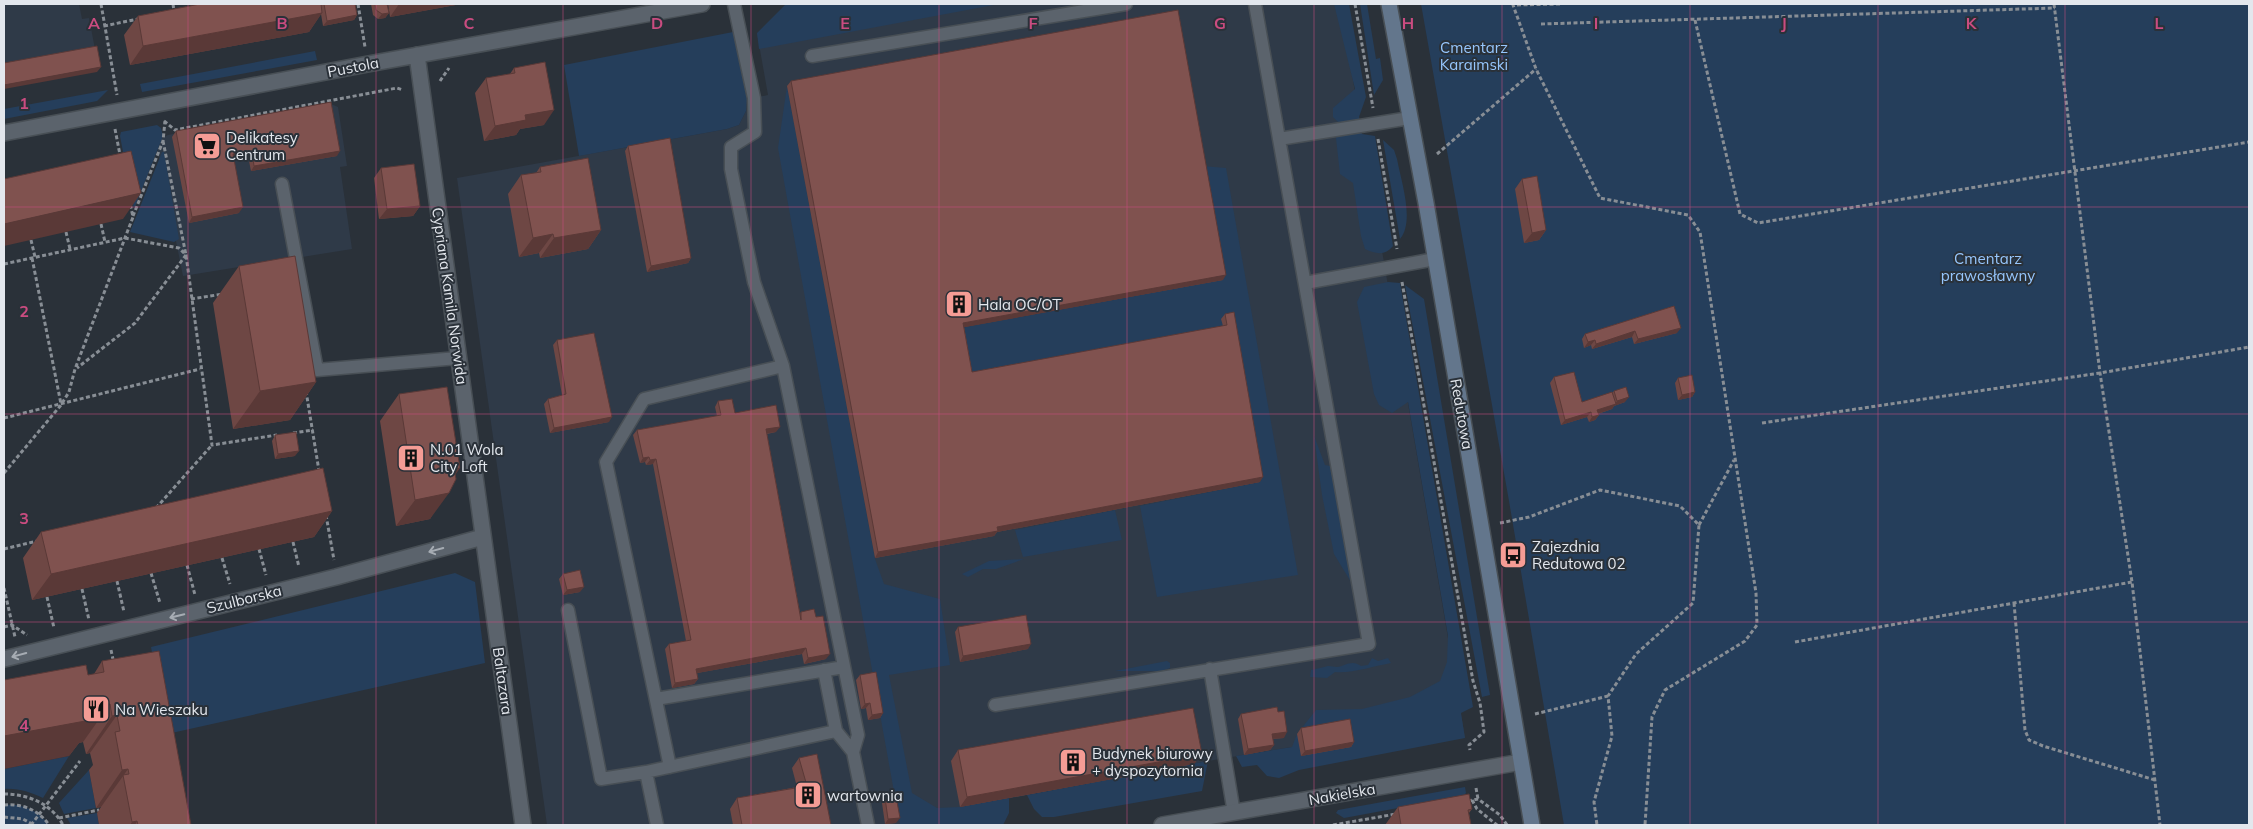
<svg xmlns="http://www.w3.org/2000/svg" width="2253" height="829" font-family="Mulish,sans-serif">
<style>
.built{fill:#2f3a48}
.green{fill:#253e5b}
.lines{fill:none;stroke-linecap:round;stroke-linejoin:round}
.lane-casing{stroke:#484f55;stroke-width:15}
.street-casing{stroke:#484f55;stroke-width:18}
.secondary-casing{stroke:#484f55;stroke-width:18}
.path{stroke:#888e95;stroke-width:3;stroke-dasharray:4 2.5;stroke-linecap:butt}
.lane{stroke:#5b636c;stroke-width:12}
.street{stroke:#5b636c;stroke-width:15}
.secondary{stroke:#63768c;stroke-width:15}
.wall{fill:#6e4744}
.shaded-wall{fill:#5a3937}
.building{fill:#80524f;stroke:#5a3937}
.oneway{stroke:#a6acb3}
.grid{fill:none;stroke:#ca4c80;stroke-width:1;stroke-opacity:0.55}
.labels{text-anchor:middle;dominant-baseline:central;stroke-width:4;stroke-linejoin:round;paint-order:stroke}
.park-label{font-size:15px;fill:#96c6fd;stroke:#2a3139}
.street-label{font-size:15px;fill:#e3e7ed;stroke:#2a3139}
.poi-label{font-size:15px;fill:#e3e7ed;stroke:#2a3139;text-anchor:start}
.grid-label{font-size:16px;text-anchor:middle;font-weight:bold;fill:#ca4c80;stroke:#2a3139;stroke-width:4;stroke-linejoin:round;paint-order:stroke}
</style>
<rect width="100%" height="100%" fill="#2a3139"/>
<path class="built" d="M4,4H79L82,19L89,18L95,49L4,66Z
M916,4H1340L1465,738L1292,747L1208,761L964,807L967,825H547L457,178L727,129L739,125L746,111L747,99L768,95L757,33Z
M331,104L338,107L347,166L340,167L352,249L183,276L156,141L168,135Z"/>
<path class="green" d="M786,4H999L759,49L757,33Z
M1334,4H1349L1366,97L1359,117L1362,134L1375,136L1393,246C1385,256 1376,254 1365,249L1361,236L1353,183L1340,174L1336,138L1345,122L1340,124L1333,117V108L1355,89Z
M1360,4H1367L1376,59L1380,58L1383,80L1374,95Z
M1421,4H2249V825H1564L1509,501Z
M733,32L747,99L746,111L739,125L727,129L579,156L564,65Z
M315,51L317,60L142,92L140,84Z
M787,86L875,559L884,584L940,599L950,665L889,675L912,793L937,808L960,807L1009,798V813L1003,825H900L778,148Z
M108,90L97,101L4,119V109Z
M157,125L161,128L163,136L134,209L120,136L121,132Z
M1383,140L1394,150L1397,159C1401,181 1415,221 1400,239Z
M162,152H164L179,239L174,242L130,232Z
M1202,166L1226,168L1298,575L1157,597L1140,506L1260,482L969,378L960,328L1222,280Z
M1388,282L1400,283L1473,707L1461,713L1465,738L1299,770L1279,778L1267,776L1257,765L1242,767L1236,756L1292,747L1297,734L1316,710L1362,709L1410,697L1440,681L1447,662L1448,636L1408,402L1392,413L1379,405L1374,394L1357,302L1364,287Z
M1405,285L1424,299L1490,695L1482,697Z
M1314,436L1325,465L1330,466L1354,587L1334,554L1322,495Z
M1115,510L1122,540L1023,557L1015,530Z
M1024,559L996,569H983L968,577L962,574L989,561Z
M455,573L475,582L485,663L167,734L151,647Z
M1372,658L1378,661L1388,658L1391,663C1375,666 1349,674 1335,672L1327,678L1310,677L1311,670C1317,669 1323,667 1328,666C1331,666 1334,667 1337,667C1345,666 1352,659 1361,666L1368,665Z
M1167,661L1170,663V668L1161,671H1115Z
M69,756L43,798C30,792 18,788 4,789V769Z
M1208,761L1202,791L1054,817H1042L1034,809L1027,795Z
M89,770L96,808L64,814L59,803Z
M1465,787L1466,793L1463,796L1344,818L1336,813L1338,810Z
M4,805C21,803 39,810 49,825H4Z
M97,813L99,825H71L67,818Z"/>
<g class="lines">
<g class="lane-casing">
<path id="lane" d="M734,4L754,98L755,132L731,147V169L754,282L783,366L858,735L853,752L868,825
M812,56L1126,4
M1279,139L1410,118
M282,184L317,370L458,358
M1305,283L1435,259
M568,610L601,779L646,772
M1210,669L1234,813
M824,670L836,731
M656,699L844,667
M995,705L1369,644L1255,4
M670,767L606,462L644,399L783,366
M657,825L646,772L836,731L853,752"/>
</g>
<g class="street-casing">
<path id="street" d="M417,55L523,825
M4,133L368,64L702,4
M4,659L336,577L483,537
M1162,825L1521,762"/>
</g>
<g class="secondary-casing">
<path id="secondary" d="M1389,4L1426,203L1532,825"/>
</g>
<path class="path" d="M101,4L117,95
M173,4L174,11
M358,4L365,47
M1355,4L1373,108
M1560,4L1513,5L1536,69L1600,198L1688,215L1700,232L1756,593L1757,625L1745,641L1665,690L1652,717L1645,825
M2054,4L2100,373L2132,582L2160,825
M1695,20L1740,214L1758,223L2249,142
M1541,24L2055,8
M104,26L138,19
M440,81L449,68
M164,121L175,130L397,88L403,90
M115,129L120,155
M1378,139L1397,249
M163,141L186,255L212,445L277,435
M1437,154L1536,69
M133,216L163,141L165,121
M101,224L105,242
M66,232L70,249
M31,240L35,257
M32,258L61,404
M4,264L125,238L179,248L186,255L135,323L77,368
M1402,282L1473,681L1480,703L1484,732L1469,745L1470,750
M191,299L223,294
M306,391L319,471
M4,418L200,369
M1762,423L2100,373L2249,347
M293,433L313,430
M4,473L61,405L69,392L75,369L133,217L130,203
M156,508L212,445
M326,515L334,560
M1500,523L1529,517L1600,490L1680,506L1699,525L1693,603L1636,654L1608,696L1612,736L1594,802L1597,825
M1699,525L1734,460
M293,542L299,567
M4,549L37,541
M259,549L266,575
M222,558L230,584
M187,565L195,595
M151,573L160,603
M117,581L124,612
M4,588L15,637
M82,589L89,620
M47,597L54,628
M2014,603L2025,730L2029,740L2043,746L2155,780
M4,627L12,625L27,635
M1795,642L2132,582
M111,650L114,664
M1535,714L1608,696
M1476,788L1478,799
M4,794C27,794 51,803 63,825
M1472,800L1477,809L1497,825
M1468,801L1478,799L1500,815L1507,825
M4,805C21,803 39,810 49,825
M4,817L23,819L32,824
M59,818L99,810
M31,825L80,761
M1333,825L1396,814"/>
<use href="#lane" class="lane"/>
<use href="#street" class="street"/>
<use href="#secondary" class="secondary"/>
</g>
<path class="wall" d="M200,4H355L357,15L354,20L323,26L321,14L309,32L130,65L124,35L138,16Z
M371,4H387L389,13L385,18L378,19L373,15Z
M388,4H461L390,17Z
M514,68L544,125L520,129L516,135L484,141L475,93L486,78L510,74Z
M791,81L1223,280L964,327L972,372L1223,326L1221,319L1225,314L1260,482L997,532L994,536L875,558L787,86Z
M176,131L337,156L251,171L248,156L234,159L239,213L189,223L172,137Z
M628,146L691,258L688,263L647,272L625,151Z
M540,167L601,230L588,249L540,258L539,253L519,257L508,194L521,175L536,173Z
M381,168L420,206L413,216L379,219L374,178Z
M1522,179L1546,230L1539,240L1524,243L1515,189Z
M239,266L316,382L290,420L233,429L213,303Z
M1674,306L1677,333L1634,344L1632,337L1592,349L1591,345L1584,348L1582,339L1585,334Z
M557,340L609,422L550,433L544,404L548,399L562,395L553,345Z
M1554,377L1582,402L1612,393L1614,391L1625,402L1614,406L1612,409L1598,414L1599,415L1595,420L1589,422L1587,417L1561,425L1550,383Z
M1678,378L1695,392L1692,397L1678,400L1675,383Z
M399,394L455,475L430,519L396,526L380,421Z
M718,401L735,413L776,432L767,434L800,613L801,612L826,659L804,664L802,654L697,673L698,679L694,684L672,688L665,649L669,644L686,641L653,464L646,465L645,462L640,463L633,435L637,430L717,416L715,407Z
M275,435L295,456L275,459L272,441Z
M332,511L314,537L32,600L23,558L41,532Z
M563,574L580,592L563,595L559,579Z
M958,627L1028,649L960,662L955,632Z
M102,661L191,825H99L97,813L101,807L96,808L89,770L93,765L90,753L86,754L83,742L79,743L69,756L88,675L94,674Z
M860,675L883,713L880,718L868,720L866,708L861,709L856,680Z
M1278,712L1284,738L1272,739L1274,745L1270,750L1244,755L1238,719L1241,714Z
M1301,728L1354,742L1351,747L1301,756L1297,734Z
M958,750L1202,754L1194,764L960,807L951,761Z
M799,758L831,825H733L730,809L737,798L797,787L792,768Z
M885,798L896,823L885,824L882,803Z
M1398,807L1472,809L1469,813L1471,825H1385Z"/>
<path class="shaded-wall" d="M399,4H461L390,17Z
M322,13L309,32L130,65L143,46Z
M389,13L385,18L378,19L382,14Z
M357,15L354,20L323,26L327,21Z
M101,67L97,72L4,89V85Z
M554,110L544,125L520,129L516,135L484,141L495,126L525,115Z
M252,151L248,156L229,159L233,154Z
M340,151L337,156L251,171L254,166Z
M141,193L123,219L4,246V224Z
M420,206L413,216L379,219L387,209Z
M243,207L239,213L189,223L192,217Z
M601,230L588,249L540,258L554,238Z
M1546,230L1539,240L1524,243L1532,233Z
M553,234L539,253L519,257L533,238Z
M691,258L688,263L647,272L651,266Z
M1226,275L1223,280L960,328L963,323Z
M1681,328L1677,333L1634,344L1638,339Z
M1635,331L1632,337L1592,349L1596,344Z
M1595,340L1591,345L1584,348L1588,342Z
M316,382L290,420L233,429L260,391Z
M1695,392L1692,397L1678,400L1682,395Z
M1629,397L1625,402L1614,406L1612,409L1594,415L1597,410L1615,404L1617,401Z
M1591,412L1587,417L1561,425L1565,420Z
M1599,415L1595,420L1589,422L1592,417Z
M612,417L609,422L550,433L554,428Z
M780,427L776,432L763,434L766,429Z
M299,451L295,456L275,459L278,454Z
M649,457L645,462L640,463L643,458Z
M656,459L653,464L646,465L650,460Z
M460,468L442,494L449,493L430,519L396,526L415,500L454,469Z
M1263,477L1260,482L997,532L994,536L875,558L878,552L997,527Z
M332,511L314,537L32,600L51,574Z
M584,587L580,592L563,595L567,590Z
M1031,644L1028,649L960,662L963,656Z
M806,648L802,654L692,674L696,669Z
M830,654L826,659L804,664L808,658Z
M698,679L694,684L672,688L675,683Z
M870,703L866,708L861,709L865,704Z
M110,704L83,742L79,743L69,756L4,769V736L94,707Z
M883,713L880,718L868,720L872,715Z
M117,715L90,753L86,754L112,716Z
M1287,732L1284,738L1268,739L1272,734Z
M1354,742L1351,747L1301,756L1305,751Z
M1274,745L1270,750L1244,755L1248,749Z
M1202,754L1194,764L960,807L967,797Z
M128,769L101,807L96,808L122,770Z
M900,818L896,823L885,824L888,819Z
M137,821L135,825H130L132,822Z"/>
<path class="building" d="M200,4H321L322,13L143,46L138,16Z
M324,4H355L357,15L327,21Z
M375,4H387L389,13L382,14L376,10Z
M1178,10L1226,275L963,323L972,372L1227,325L1225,314L1234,312L1263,477L997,527L998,531L878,552L791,81Z
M97,46L101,67L4,85V63Z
M545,62L554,110L525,115L526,120L495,126L486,78L515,73L514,68Z
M331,102L340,151L254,166L252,151L233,154L243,207L192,217L176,131Z
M670,138L691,258L651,266L628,146Z
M131,151L141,193L4,224V179Z
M588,158L601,230L554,238L553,234L533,238L521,175L541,172L540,167Z
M414,164L420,206L387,209L381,168Z
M1537,176L1546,230L1532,233L1522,179Z
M295,256L316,382L260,391L239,266Z
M1674,306L1681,328L1638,339L1635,331L1596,344L1595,340L1588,342L1585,334Z
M594,333L612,417L554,428L548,399L566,394L557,340Z
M1574,372L1582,402L1612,392L1616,404L1597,410L1599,415L1592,417L1591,412L1565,420L1554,377Z
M1692,375L1695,392L1682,395L1678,378Z
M447,387L460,468L454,469L456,479L449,493L415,500L399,394Z
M1626,387L1629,397L1617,401L1614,391Z
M732,399L735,413L776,405L780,427L766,429L801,620V612L814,609L816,617L823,616L830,654L808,658L806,648L696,669L698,679L675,683L669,644L691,640L656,459L650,460L649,457L643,458L637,430L721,415L718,401Z
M296,432L299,451L278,454L275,435Z
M323,468L332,511L51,574L41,532Z
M580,570L584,587L567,590L563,574Z
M1026,615L1031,644L963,656L958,627Z
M159,651L191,825H138L137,821L132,822L123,775L129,774L128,769L122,770L115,732L120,731L117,715L112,716L110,704L94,707L96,719L4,736V680L86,665L88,675L104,672L102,661Z
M876,672L883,713L872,715L870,703L865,704L860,675Z
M1277,707L1278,712L1284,711L1287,732L1272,734L1274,745L1248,749L1241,714Z
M1193,708L1202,754L967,797L958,750Z
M1350,719L1354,742L1305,751L1301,728Z
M817,754L831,825H742L737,798L807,786L799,758Z
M1469,794L1472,809L1468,810L1471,825H1401L1398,807Z
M896,796L900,818L888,819L885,798Z"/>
<defs><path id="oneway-shaft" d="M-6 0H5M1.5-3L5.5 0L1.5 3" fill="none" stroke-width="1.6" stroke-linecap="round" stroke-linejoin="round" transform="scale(1.25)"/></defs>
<g class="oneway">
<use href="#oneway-shaft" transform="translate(436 550) rotate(165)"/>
<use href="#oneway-shaft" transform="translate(177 616) rotate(166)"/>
<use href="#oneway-shaft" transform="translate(19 655) rotate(165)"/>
</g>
<path class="grid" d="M188,4V825M376,4V825M563,4V825M751,4V825M939,4V825M1127,4V825M1314,4V825M1502,4V825M1690,4V825M1878,4V825M2065,4V825M4,207H2249M4,414H2249M4,622H2249"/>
<defs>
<g id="supermarket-square" transform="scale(1.4375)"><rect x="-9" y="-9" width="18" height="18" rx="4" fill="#f59c95" stroke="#2a3139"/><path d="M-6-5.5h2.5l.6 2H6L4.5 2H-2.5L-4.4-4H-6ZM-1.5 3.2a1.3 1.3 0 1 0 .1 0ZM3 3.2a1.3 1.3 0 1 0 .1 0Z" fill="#111"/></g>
<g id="building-square" transform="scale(1.4375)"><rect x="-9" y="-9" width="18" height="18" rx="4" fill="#f59c95" stroke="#2a3139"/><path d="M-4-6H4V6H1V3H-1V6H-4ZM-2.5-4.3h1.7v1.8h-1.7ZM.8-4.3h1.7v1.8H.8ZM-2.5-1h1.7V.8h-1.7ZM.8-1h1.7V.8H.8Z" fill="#111"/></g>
<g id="bus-square" transform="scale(1.4375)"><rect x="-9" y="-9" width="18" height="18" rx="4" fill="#f59c95" stroke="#2a3139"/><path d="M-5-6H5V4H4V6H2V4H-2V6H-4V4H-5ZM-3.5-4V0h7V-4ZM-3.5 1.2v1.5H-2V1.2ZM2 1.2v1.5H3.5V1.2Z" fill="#111"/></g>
<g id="restaurant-square" transform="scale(1.4375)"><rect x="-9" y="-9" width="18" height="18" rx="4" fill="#f59c95" stroke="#2a3139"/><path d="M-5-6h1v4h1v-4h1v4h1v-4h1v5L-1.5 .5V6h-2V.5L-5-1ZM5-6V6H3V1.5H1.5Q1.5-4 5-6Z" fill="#111"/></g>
</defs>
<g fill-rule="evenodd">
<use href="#supermarket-square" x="207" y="146"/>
<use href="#building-square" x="959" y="304"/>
<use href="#building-square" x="411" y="458"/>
<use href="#bus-square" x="1513" y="555"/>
<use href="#restaurant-square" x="96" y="709"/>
<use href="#building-square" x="1073" y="762"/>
<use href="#building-square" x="808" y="795"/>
</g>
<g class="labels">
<g class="park-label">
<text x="1474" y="47">Cmentarz<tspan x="1474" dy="17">Karaimski</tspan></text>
<text x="1988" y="258">Cmentarz<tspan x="1988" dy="17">prawosławny</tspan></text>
</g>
<g class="street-label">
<text transform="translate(353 67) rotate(-11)">Pustola</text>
<text transform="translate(450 296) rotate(82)">Cypriana Kamila Norwida</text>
<text transform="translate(1462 414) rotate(80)">Redutowa</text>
<text transform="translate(244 599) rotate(-14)">Szulborska</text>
<text transform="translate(503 681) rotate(82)">Baltazara</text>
<text transform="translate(1342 794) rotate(-10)">Nakielska</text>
</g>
<g class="poi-label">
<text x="226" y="137">Delikatesy<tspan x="226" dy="17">Centrum</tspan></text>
<text x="978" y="304">Hala OC/OT</text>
<text x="430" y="449">N.01 Wola<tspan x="430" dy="17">City Loft</tspan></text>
<text x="1532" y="546">Zajezdnia<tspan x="1532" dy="17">Redutowa 02</tspan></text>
<text x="115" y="709">Na Wieszaku</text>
<text x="1092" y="753">Budynek biurowy<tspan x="1092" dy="17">+ dyspozytornia</tspan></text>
<text x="827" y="795">wartownia</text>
</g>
</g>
<g class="grid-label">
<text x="94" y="29">A</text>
<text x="282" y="29">B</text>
<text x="469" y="29">C</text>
<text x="657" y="29">D</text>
<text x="845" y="29">E</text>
<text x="1033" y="29">F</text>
<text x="1220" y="29">G</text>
<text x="1408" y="29">H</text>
<text x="1596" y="29">I</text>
<text x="1784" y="29">J</text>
<text x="1971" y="29">K</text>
<text x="2159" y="29">L</text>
<text x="24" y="109">1</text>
<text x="24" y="317">2</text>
<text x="24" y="524">3</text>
<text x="24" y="731">4</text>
</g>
<rect width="2253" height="829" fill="none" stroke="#e3e7ed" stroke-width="10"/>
</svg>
